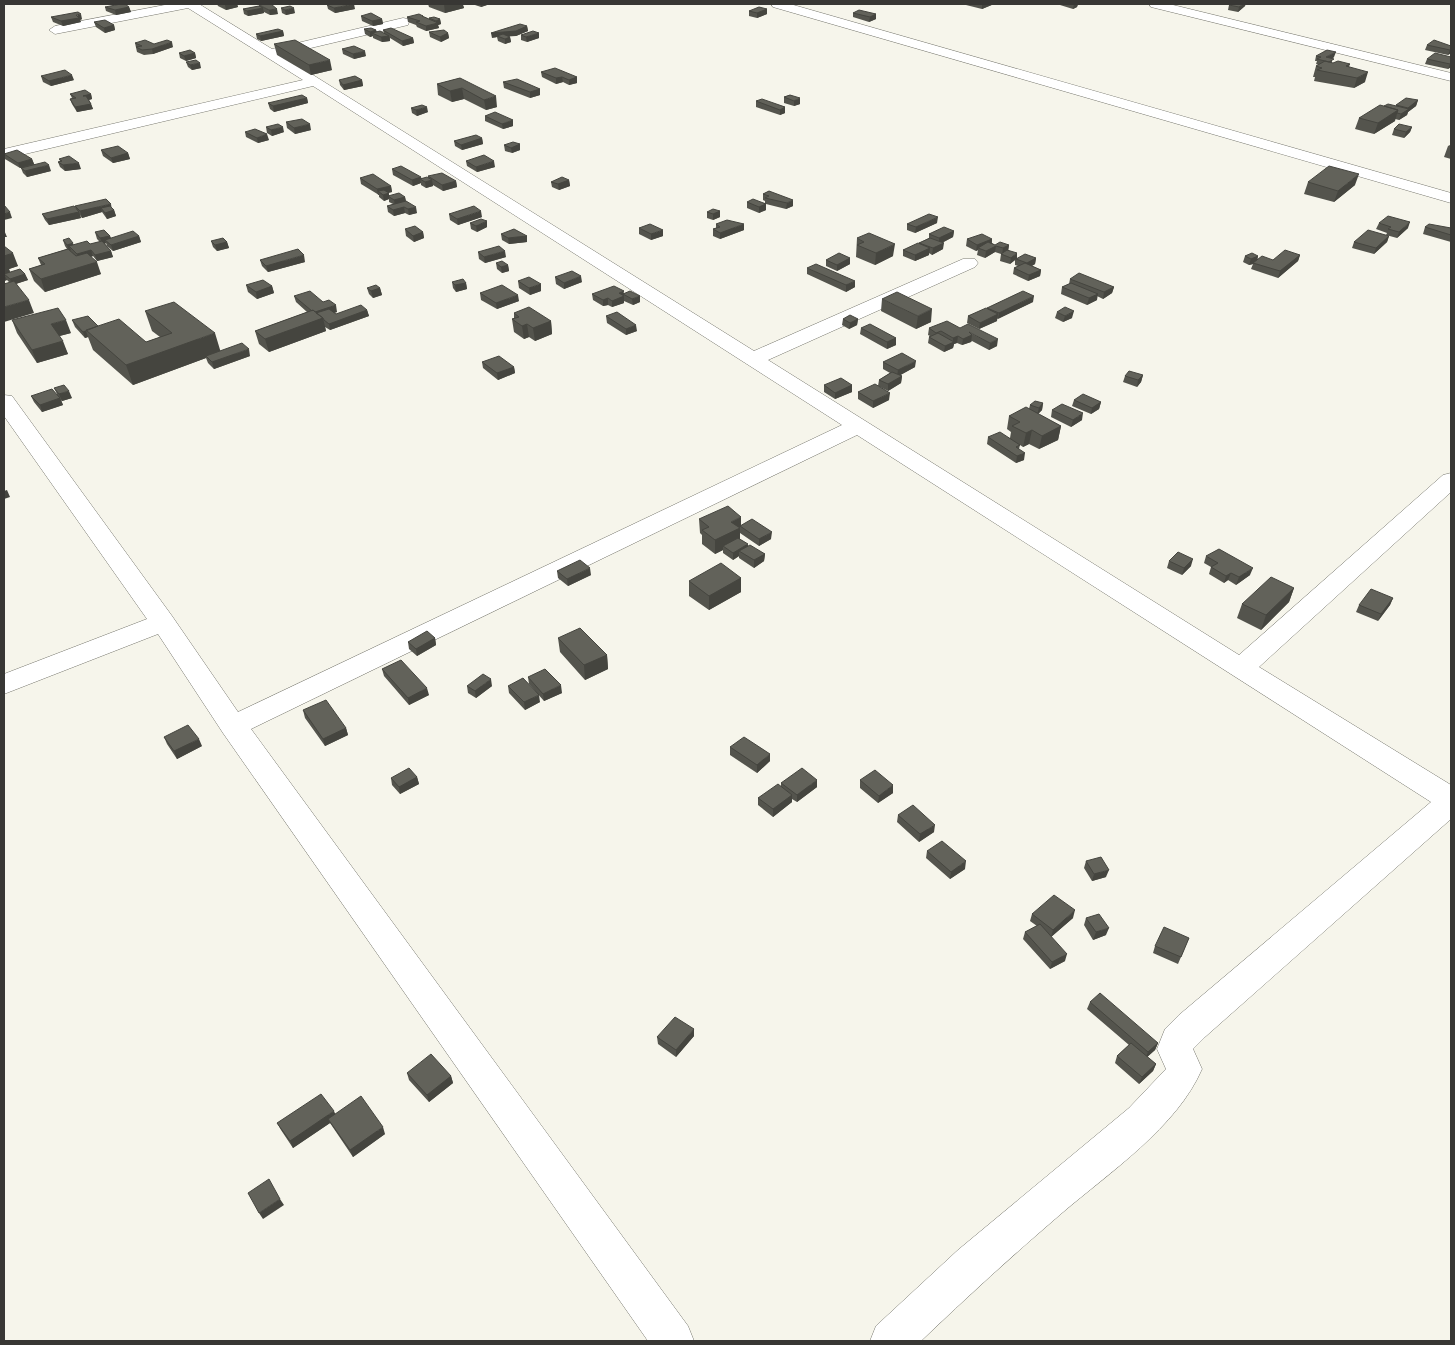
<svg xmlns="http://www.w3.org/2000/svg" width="1455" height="1345" font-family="Karla,sans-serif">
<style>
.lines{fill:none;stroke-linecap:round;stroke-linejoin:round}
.minor-casing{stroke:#77776e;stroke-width:1}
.minor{fill:#fff;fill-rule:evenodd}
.wall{fill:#54544d}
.shaded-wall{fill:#45453f}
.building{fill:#62625a;stroke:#45453f}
</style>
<rect width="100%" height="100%" fill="#f6f5eb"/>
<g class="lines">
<g class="minor-casing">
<path id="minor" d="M170,4H199L272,49L403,18L408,19L409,22L408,25L281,55L754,351L963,259H975L978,263L975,267L768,360L1239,655L1443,475L1451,473V492L1259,667L1451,785V819L1205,1037L1193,1049L1202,1069C1177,1127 1110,1172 1062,1213C1014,1254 967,1297 921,1341H870L876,1326L958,1250L1129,1108L1166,1069L1157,1049L1165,1029L1179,1015L1431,802L857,435L251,729L688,1326L694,1341H648L223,733L158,634L4,694V674L147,619L4,416V395L12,396L172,616L238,712L842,425L313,86L4,159V149L303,80L188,8L55,34L49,30L55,26Z
M771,4H790L1451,193V203L773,7Z
M1149,4H1169L1451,73V81L1151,7Z"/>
</g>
<use href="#minor" class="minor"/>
</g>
<path class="wall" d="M217,4H237L238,7L226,10L218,6Z
M428,4H468L463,5L464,8L445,13L429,7Z
M475,4H487V5L481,7L475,5Z
M966,4H994L982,9L966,5Z
M1060,4H1078L1077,7L1073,9L1060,5Z
M259,5L278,14L270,15L264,12V13L248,16L244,14L243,9L260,6Z
M327,5L355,9L335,13L328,9Z
M1229,5L1245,6L1238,12L1228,10Z
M105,7H129L131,12L116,15L106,11Z
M281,8L295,13L286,15L282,13Z
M767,9V14L757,18L749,16V11Z
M853,13L876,14V19L869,22L853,17Z
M361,16L382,19L383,24L373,26L362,21Z
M51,17L82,19L80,20L81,22L63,26L53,22Z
M407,17H424L429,19V18L440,19L441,24L438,25L439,28L426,31L417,27L416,25L408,22Z
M94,22L114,25L115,30L105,33L96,27Z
M527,26L528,31L516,36H508L510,37L511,42L505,44L498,41L497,37L492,38Z
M364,29L376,30L377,32L384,33L383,30L413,38L414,43L403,46L390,38V41L382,42L373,38V36L370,37L365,34Z
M283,31L284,36L261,41L257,39L256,34Z
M429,32L448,33L449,38L441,42L430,37Z
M521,35L539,38L527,42L521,40Z
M135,43L154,44L173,47L153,54L144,55L137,52Z
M274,44L332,70L311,75L277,55Z
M1427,45L1451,46V53L1448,55L1425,50Z
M342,49L366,56L354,59L343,54Z
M179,53H195L196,58L186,61L180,58Z
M1316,56L1334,57L1332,59V63L1350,64L1349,67L1365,82L1354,88L1314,81L1315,77H1313L1316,66L1319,65L1316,64L1317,61H1315Z
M1451,57V67L1448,69L1425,64L1427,59Z
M186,62L201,68L192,70L188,67Z
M541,72L577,77V83L569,85L563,82L556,84L542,77Z
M41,76L74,80L51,86L43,82Z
M460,78L497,107L486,110L464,99L452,102L438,95L437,84Z
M339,80H362L363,86L344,90L340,85Z
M503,82L540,89V95L530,98L504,88Z
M70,94H91L92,99L89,100L91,104L93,109L77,112L72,104L70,99L72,98Z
M790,95L800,104L794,106L784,103V97Z
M307,98L308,103L274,112L270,109L268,103Z
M1418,100L1416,106L1408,112L1407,115L1399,120L1395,119V121L1374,134L1355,129L1359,118L1396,106V105Z
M756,101L785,107V113L780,115L756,107Z
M411,108L428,112L417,116L412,113Z
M485,116L513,126L503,129L485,121Z
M286,122L311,130L295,134L287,128Z
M266,127L284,132L272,136L267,133Z
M1412,127L1410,132L1404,138L1392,135L1394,129Z
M245,132L269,140L258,143L246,137Z
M482,138L483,144L462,150L455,146L454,141Z
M1451,142V159L1444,157L1448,146L1450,145Z
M520,144V150L512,153L505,151L504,145Z
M101,150L128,153L130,159L113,163L103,156Z
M4,153L32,159L34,164L51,171L27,177L23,173L21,168H20L5,159Z
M59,159L81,169L65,171L60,167L58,162L60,161Z
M466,161L495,167L477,172L467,166Z
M392,169L421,178H428V176L456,181L457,187L443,191L433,185V186L426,188L421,185V183L413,186L393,175Z
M360,178L391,186L392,192L388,193L389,196L405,197L406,201L417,213L409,215L405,213L394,216L388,212L387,206L393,204L389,202V199L384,201L379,197V195L361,184Z
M569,180L570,186L559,190L552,187L551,182Z
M1308,182L1355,185L1334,202L1304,194Z
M769,191L793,206L786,209L766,204V210L759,213L747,208V202L765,203V201L763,200V194Z
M75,206L112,208L114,210L116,216L107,219L102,212L82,218L80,215L81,218L49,225L45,220L42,214L76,209Z
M720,211V217L713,220L707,218V212Z
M449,214L482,217L458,225L450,220Z
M470,223L487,227L477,232L471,229Z
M937,223L915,233L907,230V224Z
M1379,223L1408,228L1397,238L1386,235L1387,233L1376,229Z
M716,224L744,230L720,239L713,236V229L716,228Z
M1425,227L1451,228V242L1423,234Z
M639,228L663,236L651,240L639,234Z
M405,229L423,232L424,238L414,242L406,236Z
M954,231L953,237L942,243L943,249L932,255L929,253V255L915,261L903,256V250L919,244V243L929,238V234Z
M95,232L110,236L111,238L139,236L141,242L113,251L107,246L106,243L105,244L111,251L113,257L97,261L93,256L91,257L101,274L45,292L34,281L29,269L41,265L38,258L67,249L65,246L63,240L73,245L90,244L100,242L97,239Z
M501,234L527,236V242L509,244L502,240Z
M1389,236L1387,242L1374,254L1352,248L1354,242Z
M857,238L893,256L875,265L856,257Z
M967,239H992V243L995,245H1009L1008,250L1017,258H1036L1035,264L1032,266L1041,270L1040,276L1028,281L1013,274L1014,268L1018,266L1015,265V260L1010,264L1000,261L1001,254L995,252L985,258L977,255L978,250L976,251L966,246Z
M211,241L227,242L229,248L217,251L213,247Z
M4,246L18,266L9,269L10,272L25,274L28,280L16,284L34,313L10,283L7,280L4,281Z
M478,252L506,257L485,263L479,259Z
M1300,255L1298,261L1278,278L1251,269L1253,264L1249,265L1243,262L1245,256H1258L1257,260H1273Z
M850,258V264L837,271L826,266V260Z
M260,260L305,262L268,272L262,266Z
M496,263L508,265L509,271L502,273L497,269Z
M807,268L855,287L846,292L807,274Z
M555,277L582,282L564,289L556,284Z
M1070,279L1114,287L1112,293L1103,299L1097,296V300L1087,305L1061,294L1062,287L1069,284Z
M518,281L541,291L530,295L519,288Z
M452,282L466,283L467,289L456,292L453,288Z
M246,285L272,286L274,293L257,299L248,292Z
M367,288H380L382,295L373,298L369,294Z
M480,293L519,301L497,309L481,300Z
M624,293L640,302L633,305L624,301V303L612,307L608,305L603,306L593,300L592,294Z
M294,296L323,302L337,312L334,313L336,314L367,310L369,316L330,330L325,327L326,331L269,352L259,344L255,331L307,312L296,302Z
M882,299L931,322L916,329L881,311Z
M1033,302L997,319V321L979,329L967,323L968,316L987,309V308Z
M145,311L220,351L250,356L214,369L208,363L206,358L133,385L93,350L88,337L85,338L75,327L72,320L98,326L146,342L160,337L152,331Z
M1057,312L1072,318L1063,322L1055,318Z
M514,313L551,321L552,334L535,341L529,337L524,339L514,332L512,319L514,318Z
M606,316L637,331L626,335L607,323Z
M843,319H858L857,325L849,329L842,325Z
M12,320L71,333L59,336L68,354L37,363L17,333Z
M861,328L896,338V345L887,349L860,334Z
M929,328H960L997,346L989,350L972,341L971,342L962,345L957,343L954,344L953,348L944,352L928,343L929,337L930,336L928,335Z
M482,362L514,367L515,373L498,380L483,368Z
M883,362L915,367L900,375L902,376L901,383L888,391L878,386L879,380L890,373L883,369Z
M1143,375L1141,382L1137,387L1123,382L1125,376Z
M824,385H852V392L835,399L824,392Z
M54,388L72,398L62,401L61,400L63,405L42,412L34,402L31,396L57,394Z
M858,392L889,400L873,408L858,399Z
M1074,400L1101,402L1099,409L1091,414L1072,406Z
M1043,403L1042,410L1038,414L1061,426L1058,440L1039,449L1029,444L1023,447L1020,445L1019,449L1024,460L1016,463L987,444L988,437L1010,438L1011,432L1007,429L1009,416L1029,409L1030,405Z
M1052,410L1082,420L1071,427L1051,417Z
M699,519L741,525L771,539L759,546L740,533V531V539L748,546L765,554L764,561L754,568L739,558V556L733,560L723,553V550L715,554L702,544V535L700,533Z
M1206,556L1250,575L1236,585L1228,580L1224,583L1209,574L1211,567L1204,563Z
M1169,561L1191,566L1182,575L1167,568Z
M557,571L591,575L568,586L558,578Z
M741,578V592L709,610L689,596V581Z
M1294,588L1289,602L1261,630L1237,618L1242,604Z
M1393,598L1390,605L1378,621L1356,612L1359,605Z
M435,638L436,645L417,656L409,649L408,642Z
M558,638L607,655L608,669L585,680L560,652Z
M382,669L429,695L409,705L384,676Z
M528,677L562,693L544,701L529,684Z
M467,686H492L476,698L468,693Z
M508,686L540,702L525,710L509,693Z
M303,710L346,728L348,735L325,746L305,718Z
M164,737L202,746L177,759L167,744Z
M730,747L770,761L757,773L730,755Z
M417,777L419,784L400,794L392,785L391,778Z
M860,780L893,793L878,803L860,788Z
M781,783L817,787L797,802L792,799V802L773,817L758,805V798L781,786Z
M898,815L934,832L919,842L897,822Z
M927,851L965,869L950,879L926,858Z
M1086,861L1106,877L1092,881L1084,868Z
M1032,914L1073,918L1051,937L1065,961L1050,969L1023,939L1025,932L1037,926L1030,921Z
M1086,918L1106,935L1093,940L1084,925Z
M1189,938L1178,964L1153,953L1155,946Z
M1090,1002L1158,1043L1155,1050L1147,1057L1156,1064L1153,1071L1139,1084L1115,1063L1117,1056L1129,1045L1087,1009Z
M694,1036L676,1057L658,1044L657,1037Z
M407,1073L451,1076L453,1083L429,1102L409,1080Z
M335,1114L385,1134L353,1157L330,1123L293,1148L281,1130L277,1123Z"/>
<path class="shaded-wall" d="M231,4H237L238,7L226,10L225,5Z
M354,4L355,9L335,13L334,8Z
M444,4H468L463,5L464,8L445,13Z
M480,4H487V5L481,7Z
M982,4H994L982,9Z
M1074,4H1078L1077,7L1073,9Z
M1243,4H1246L1245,6L1238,12L1239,7Z
M129,7L131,12L116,15L115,10Z
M263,8L264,13L248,16L247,11Z
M294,8L295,13L286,15L285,10Z
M277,9L278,14L270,15L269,10Z
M767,9V14L757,18V13Z
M81,14L82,19L80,20L81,22L63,26L61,21Z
M876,14V19L869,22L870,17Z
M382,19L383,24L373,26L372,21Z
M440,19L441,24L438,25L439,28L426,31V26L436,24V21Z
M114,25L115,30L105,33L104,28Z
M527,26L528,31L516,36L500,37L497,36V37L492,38L491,33Z
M376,30L377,35L372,33L373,36L370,37V32Z
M283,31L284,36L261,41L260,36Z
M448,33L449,38L441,42L440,37Z
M539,33V38L527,42L526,37Z
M389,36L390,41L382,42L381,37Z
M510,37L511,42L505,44V39Z
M413,38L414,43L403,46L402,41Z
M172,42L173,47L153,54L152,49Z
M1451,49V53L1448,55L1450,50Z
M365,51L366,56L354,59L353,54Z
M1336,52L1334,57L1327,61L1326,57Z
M195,53L196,58L186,61L184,56Z
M330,60L332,70L311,75L309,65Z
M200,63L201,68L192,70L190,65Z
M1451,63V67L1448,69L1450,64Z
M1368,72L1365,82L1354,88L1357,78Z
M72,75L74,80L51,86L49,81Z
M562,77L563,82L556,84V78Z
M577,77V83L569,85V80Z
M362,80L363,86L344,90L343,85Z
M462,88L464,99L452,102L450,91Z
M540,89V95L530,98V92Z
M91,94L92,99L85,101L83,96Z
M496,96L497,107L486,110L484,100Z
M307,98L308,103L274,112L273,106Z
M800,98V104L794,106V101Z
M1418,100L1416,106L1408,112L1407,115L1399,120L1401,114L1407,110L1408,108Z
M91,104L93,109L77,112L75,107Z
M427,107L428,112L417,116L416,110Z
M785,107V113L780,115V110Z
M1398,110L1395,121L1374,134L1378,123Z
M513,120V126L503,129L502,124Z
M310,124L311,130L295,134L294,128Z
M283,127L284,132L272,136L271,130Z
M1412,127L1410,132L1404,138L1406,132Z
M267,134L269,140L258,143L257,138Z
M482,138L483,144L462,150L461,145Z
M520,144V150L512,153L511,148Z
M128,153L130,159L113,163L111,158Z
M32,159L34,164L20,168L18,163Z
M494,161L495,167L477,172L476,167Z
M79,163L81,169L65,171L63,165Z
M49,165L51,171L27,177L25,171Z
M1359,174L1355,185L1334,202L1338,191Z
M421,177L422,180L420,179L421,183L413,186L412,180Z
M432,180L433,186L426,188L425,182Z
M569,180L570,186L559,190L558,184Z
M456,181L457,187L443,191L442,185Z
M391,186L392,192L382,194L378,191L379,195H378L377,189Z
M389,193V199L384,201L383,195Z
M405,197L406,203L395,206L394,200Z
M793,200V206L786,209L787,203Z
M111,204L112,210L101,208L102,212L82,218L80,211Z
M766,204V210L759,213V207Z
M404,207L405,213L394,216L393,210Z
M416,207L417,213L409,215L408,209Z
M114,210L116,216L107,219L105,213Z
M481,211L482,217L458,225L457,219Z
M720,211V217L713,220V214Z
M10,212L12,218L4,220V214Z
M79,212L81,218L49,225L47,219Z
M938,217L937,223L915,233L916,227Z
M487,221V227L477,232L476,226Z
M1410,222L1408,228L1397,238L1399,232Z
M744,224V230L720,239V233Z
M4,230L7,237H4Z
M663,230V236L651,240V234Z
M954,231L953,237L939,244V238Z
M423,232L424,238L414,242L413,236Z
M110,236L112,242L105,240L106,243L103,244L100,238Z
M139,236L141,242L113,251L111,245Z
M527,236V242L509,244L508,238Z
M1389,236L1387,242L1374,254L1376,248Z
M992,239L991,245L978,248V250L976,251L977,245Z
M227,242L229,248L217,251L215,245Z
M73,243L75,249L69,246L71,250L69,251L67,245Z
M944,243L943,249L932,255L933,248Z
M895,244L893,256L875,265L876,253Z
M1009,245L1008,252L1002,255L1003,248Z
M996,246L995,252L985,258L986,251Z
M930,248L929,255L915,261V255Z
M91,250L93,256L79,260L77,254Z
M111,251L113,257L97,261L95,255Z
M505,251L506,257L485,263L484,257Z
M13,253L18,266L9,269L12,278L25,274L28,280L12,285L10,279L4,274L7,280L4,281V256Z
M1017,253V259H1016L1015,260L1010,264L1011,258Z
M304,255L305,262L268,272L266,266Z
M1300,255L1298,261L1278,278L1280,271Z
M1258,256L1257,262L1253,263V264L1249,265L1251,259Z
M850,258V264L837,271V265Z
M1036,258L1035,264L1026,269L1027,263Z
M97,262L101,274L45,292L41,279Z
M508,265L509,271L502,273L501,267Z
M1041,270L1040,276L1028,281L1029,275Z
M581,276L582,282L564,289V283Z
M855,281V287L846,292V285Z
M466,283L467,289L456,292L455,285Z
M541,284V291L530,295L529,288Z
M272,286L274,293L257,299L256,292Z
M1114,287L1112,293L1103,299L1104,292Z
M380,288L382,295L373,298L371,291Z
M624,291L623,297L624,296V303L612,307V301L619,293Z
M1098,294L1097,300L1087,305L1089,298Z
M518,295L519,301L497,309L496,303Z
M640,296V302L633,305L632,299Z
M1034,296L1033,302L998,319L999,313Z
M608,298V305L603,306V300Z
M29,300L34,313L4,322V307Z
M336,305L337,312L320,317L314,312Z
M932,309L931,322L916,329L918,316Z
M367,310L369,316L330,330L329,324Z
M1074,311L1072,318L1063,322L1065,316Z
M998,314L997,321L979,329L980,323Z
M323,318L326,331L269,352L265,339Z
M858,319L857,325L849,329L850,323Z
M66,320L71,333L56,337L51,324Z
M551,321L552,334L535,341L533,328Z
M527,324L529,337L524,339L522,326Z
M636,325L637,331L626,335V329Z
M86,331L88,337L85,338L83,332Z
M215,333L221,353L206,356V358L133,385L126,365Z
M972,335L971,342L962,345L963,339Z
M958,336L957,343L954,344L953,348L944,352L945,346L953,342V338Z
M896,338V345L887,349V342Z
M998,339L997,346L989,350L990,343Z
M63,341L68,354L37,363L32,350Z
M249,349L250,356L214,369L212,362Z
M916,361L915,367L897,377L898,370Z
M514,367L515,373L498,380L497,373Z
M1143,375L1141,382L1137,387L1138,380Z
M902,376L901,383L888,391V384Z
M852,385V392L835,399V393Z
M69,391L72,398L62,401L59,394Z
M890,393L889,400L873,408V401Z
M60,398L63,405L42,412L40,405Z
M1101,402L1099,409L1091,414L1092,408Z
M1043,403L1042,410L1037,415L1039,408Z
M1083,413L1082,420L1071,427L1073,420Z
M1061,426L1058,440L1039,449L1042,436Z
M1032,430L1029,444L1023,447L1026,433Z
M1025,453L1024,460L1016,463L1017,456Z
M7,490L10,497L4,499V491Z
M741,517V527L740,526V542L723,546V550L715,554V540L731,522Z
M772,532L771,539L759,546V539Z
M748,544V552L739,551V556L733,560V553Z
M765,554L764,561L754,568V560Z
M1193,559L1191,566L1182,575L1184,568Z
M590,568L591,575L568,586L567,579Z
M1253,568L1250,575L1236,585L1239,577Z
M1231,573L1228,580L1224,583L1226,576Z
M741,578V592L709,610V596Z
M1294,588L1289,602L1261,630L1266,615Z
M1393,598L1390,605L1378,621L1381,614Z
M435,638L436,645L417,656L416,649Z
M607,655L608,669L585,680L584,665Z
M491,679L492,686L476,698L475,691Z
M561,685L562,693L544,701L543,694Z
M427,688L429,695L409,705L408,698Z
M539,695L540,702L525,710L524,702Z
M346,728L348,735L325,746L323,739Z
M199,739L202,746L177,759L174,751Z
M770,754V761L757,773V765Z
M417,777L419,784L400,794L399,787Z
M817,780V787L797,802V795Z
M893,785V793L878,803L879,796Z
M792,795V802L773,817V809Z
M935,825L934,832L919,842L920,834Z
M966,861L965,869L950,879L951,872Z
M1109,870L1106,877L1092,881L1094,874Z
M1075,910L1073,918L1051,937L1053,930Z
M1109,928L1106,935L1093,940L1096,932Z
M1067,954L1065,961L1050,969L1052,962Z
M694,1029V1036L676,1057V1050Z
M1158,1043L1155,1050L1145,1059L1148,1052Z
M1156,1064L1153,1071L1139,1084L1142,1077Z
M451,1076L453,1083L429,1102L427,1095Z
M334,1111L337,1118L328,1119L330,1123L293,1148L290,1141Z
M383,1127L385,1134L353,1157L350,1150Z
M280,1199L284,1205L263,1219L259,1213Z"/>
<path class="building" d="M121,4H125L129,7L115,10L105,7Z
M267,4H271L277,9L269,10L259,5Z
M331,4H354L334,8L327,5Z
M1230,4H1243L1239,7L1229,5Z
M259,6L263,8L247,11L243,9Z
M290,6L294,8L285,10L281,8Z
M759,7L767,9L757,13L749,11Z
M859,10L876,14L870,17L853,13Z
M78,12L81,14L76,15L79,18L61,21L51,17Z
M371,13L382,19L372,21L361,16Z
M419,14L423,16H422L438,23L426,26L416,22L420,21L407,17Z
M434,17L440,19L436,21L429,18Z
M105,20L114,25L104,28L94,22Z
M520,24L527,26L516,31L491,33Z
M371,28L376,30L370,32L364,29Z
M391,28L413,38L402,41L383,30Z
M278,29L283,31L260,36L256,34Z
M444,30L448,33L440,37L429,32Z
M380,31L389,36L381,37L372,33Z
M533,31L539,33L526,37L521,35Z
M503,34L510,37L505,39L497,36Z
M145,40L154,44L167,40L172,42L152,49L142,50L136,47L142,46L135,43Z
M295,40L330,60L309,65L274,44Z
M1434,40L1451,46V49L1450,50L1427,45Z
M354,46L365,51L353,54L342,49Z
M190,50L195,53L184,56L179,53Z
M1327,50L1336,52L1326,57L1334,59L1329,62L1317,59L1321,57L1316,56Z
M1435,53L1451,57V63L1450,64L1427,59Z
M196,60L200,63L190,65L186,62Z
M1325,61L1333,63L1338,61L1350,64L1346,66L1368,72L1357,78L1317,70L1322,68L1316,66Z
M555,68L577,77L569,80L562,77L556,78L541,72Z
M65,70L72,75L49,81L41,76Z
M355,76L362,80L343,85L339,80Z
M460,78L496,96L484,100L462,88L450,91L437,84Z
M517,79L540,89L530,92L503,82Z
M85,90L91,94L83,96H86L91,104L75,107L70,99L76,98L70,94Z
M302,95L307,98L273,106L268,103Z
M790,95L800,98L794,101L784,97Z
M1406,98L1418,100L1408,108L1396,105Z
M762,99L785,107L780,110L756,101Z
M1388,104L1409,109L1401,114L1397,113L1398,110L1384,106Z
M422,105L427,107L416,110L411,108Z
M1380,105L1398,110L1378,123L1359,118Z
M495,112L513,120L502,124L485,116Z
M302,119L310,124L294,128L286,122Z
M278,124L283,127L271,130L266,127Z
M1399,124L1412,127L1406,132L1394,129Z
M255,129L267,134L257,138L245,132Z
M476,135L482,138L461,145L454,141Z
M513,142L520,144L511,148L504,145Z
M118,146L128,153L111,158L101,150Z
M17,150L32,159L18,163L4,154Z
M484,155L494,161L476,167L466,161Z
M69,156L79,163L63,165L58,162L62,161L59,159Z
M45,162L49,165L25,171L21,168Z
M401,166L421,177L412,180L392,169Z
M1329,166L1359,174L1338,191L1308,182Z
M442,173L456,181L442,185L428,176Z
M373,174L391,186L377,189L360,178Z
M427,177L432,180L425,182L420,179Z
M562,177L569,180L558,184L551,182Z
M384,190L389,193L383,195L378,191Z
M769,191L793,200L787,203L765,198L769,196L763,194Z
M399,193L405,197L394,200L388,196Z
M106,199L111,204L80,211L75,206Z
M753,199L766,204L759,207L747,202Z
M406,201L416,207L408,209L404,207L393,210L387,206Z
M4,205L10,212L4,214Z
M74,206L79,212L47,219L42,214Z
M110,206L114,210L105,213L101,208Z
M474,206L481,211L457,219L449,214Z
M713,209L720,211L713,214L707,212Z
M929,214L938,217L916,227L907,224Z
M1388,216L1410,222L1399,232L1388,229L1391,227L1379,223Z
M481,219L487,221L476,226L470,223Z
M727,220L744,224L720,233L713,229L720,227L716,224Z
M650,224L663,230L651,234L639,228Z
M1429,224L1451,228V235L1425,227Z
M415,226L423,232L413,236L405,229Z
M944,227L954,231L939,238L929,234Z
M514,229L527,236L508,238L501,234Z
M104,230L110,236L100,238L95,232Z
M1368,230L1389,236L1376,248L1354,242Z
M133,231L139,236L111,245L105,240Z
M869,233L895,244L876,253L857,245L864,242L857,238Z
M982,234L992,239L977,245L967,239Z
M69,238L73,243L67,245L63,240Z
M223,238L227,242L215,245L211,241Z
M930,238L944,243L933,248L919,243Z
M87,241L90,244L102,241L111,251L95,255L91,250L77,254L69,246Z
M988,242L995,245L1000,242L1009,245L1003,248L996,246L986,251L978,248Z
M918,243L930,248L915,255L903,250Z
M4,246L13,253L4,256Z
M499,246L505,251L484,257L478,252Z
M68,249L76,256L87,253L97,262L41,279L29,269L45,264L38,258Z
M298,249L304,255L266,266L260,260Z
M1007,250L1017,253L1011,258L1001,254Z
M1285,250L1300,255L1280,271L1253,263L1262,256L1273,260Z
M839,253L850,258L837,265L826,260Z
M1252,253L1258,256L1251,259L1245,256Z
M1025,254L1036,258L1027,263L1016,259Z
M502,261L508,265L501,267L496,263Z
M1025,263L1041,270L1029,275L1014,268Z
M816,264L855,281L846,285L807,268Z
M20,269L25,274L10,279L4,274Z
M572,271L581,276L564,283L555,277Z
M1079,273L1114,287L1104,292L1070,279Z
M529,277L541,284L529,288L518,281Z
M463,279L466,283L455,285L452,282Z
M263,280L272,286L256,292L246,285Z
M14,281L29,300L4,307V284Z
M1071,283L1098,294L1089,298L1062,287Z
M376,285L380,288L371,291L367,288Z
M502,285L518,295L496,303L480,293Z
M614,286L624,291L619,293L624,296L612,301L608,298L603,300L592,294Z
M310,291L323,302L329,300L336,305L315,312L313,310L312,311L294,296Z
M630,291L640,296L632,299L623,294Z
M1023,291L1034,296L999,313L987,308Z
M897,292L932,309L918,316L882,299Z
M174,302L215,333L126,365L86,330L119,319L146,342L172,333L145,311Z
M361,305L367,310L329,324L324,320L323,318L316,313L329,309L336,314Z
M529,307L551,321L533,328L527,324L522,326L512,319L519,317L514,313Z
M1065,307L1074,311L1065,316L1057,312Z
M58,308L66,320L51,324L63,341L32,350L12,320Z
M986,308L998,314L980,323L968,316Z
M313,310L323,318L265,339L255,331Z
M617,312L636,325L626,329L606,316Z
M850,315L858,319L850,323L843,319Z
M88,316L98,326L83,332L72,320Z
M947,321L960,328L968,324L998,339L990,343L969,332L972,335L963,339L958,336L953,338L941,331L936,333L929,328Z
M870,324L896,338L887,342L861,328Z
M938,333L954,342L945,346L929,337Z
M242,343L249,349L212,362L206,356Z
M902,353L916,361L898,370L883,362Z
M499,356L514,367L497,373L482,362Z
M1129,371L1143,375L1138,380L1125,376Z
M892,372L902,376L888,384L879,380Z
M841,378L852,385L835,393L824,385Z
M875,384L890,393L873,401L858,392Z
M64,385L69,391L59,394L54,388Z
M52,389L60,398L40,405L31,396Z
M1083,394L1101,402L1092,408L1074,400Z
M1035,401L1043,403L1039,408L1030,405Z
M1062,404L1083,413L1073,420L1052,410Z
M1026,407L1061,426L1042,436L1032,430L1026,433L1012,426L1020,422L1009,416Z
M1000,432L1020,445L1016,447L1025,453L1017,456L988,437Z
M728,506L741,517L731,522L740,528L715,540L702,530L709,527L699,519Z
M752,519L772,532L759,539L740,526Z
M738,538L748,544L733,553L723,546Z
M750,545L765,554L754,560L739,551Z
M1219,549L1253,568L1239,577L1231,573L1226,576L1211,567L1218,563L1206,556Z
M1178,552L1193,559L1184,568L1169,561Z
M580,560L590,568L567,579L557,571Z
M721,563L741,578L709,596L689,581Z
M1271,577L1294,588L1266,615L1242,604Z
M1371,589L1393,598L1381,614L1359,605Z
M580,628L607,655L584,665L558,638Z
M427,631L435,638L416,649L408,642Z
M401,660L427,688L408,698L382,669Z
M545,669L561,685L543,694L528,677Z
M483,674L491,679L475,691L467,686Z
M523,678L539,695L524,702L508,686Z
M326,700L346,728L323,739L303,710Z
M188,725L199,739L174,751L164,737Z
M744,737L770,754L757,765L730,747Z
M409,768L417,777L399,787L391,778Z
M802,768L817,780L797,795L781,783Z
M875,770L893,785L879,796L860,780Z
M778,784L792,795L773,809L758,798Z
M913,805L935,825L920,834L898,815Z
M942,841L966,861L951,872L927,851Z
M1101,857L1109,870L1094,874L1086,861Z
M1054,895L1075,910L1053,930L1032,914Z
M1099,914L1109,928L1096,932L1086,918Z
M1040,924L1067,954L1052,962L1025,932Z
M1164,927L1189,938L1181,957L1155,946Z
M1100,993L1158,1043L1148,1052L1090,1002Z
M675,1017L694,1029L676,1050L657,1037Z
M1131,1043L1156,1064L1142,1077L1117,1056Z
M431,1054L451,1076L427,1095L407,1073Z
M321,1094L334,1111L290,1141L277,1123Z
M361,1096L383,1127L350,1150L328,1119Z
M269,1179L280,1199L259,1213L248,1193Z"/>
<rect width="1455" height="1345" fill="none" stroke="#383734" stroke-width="10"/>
</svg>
